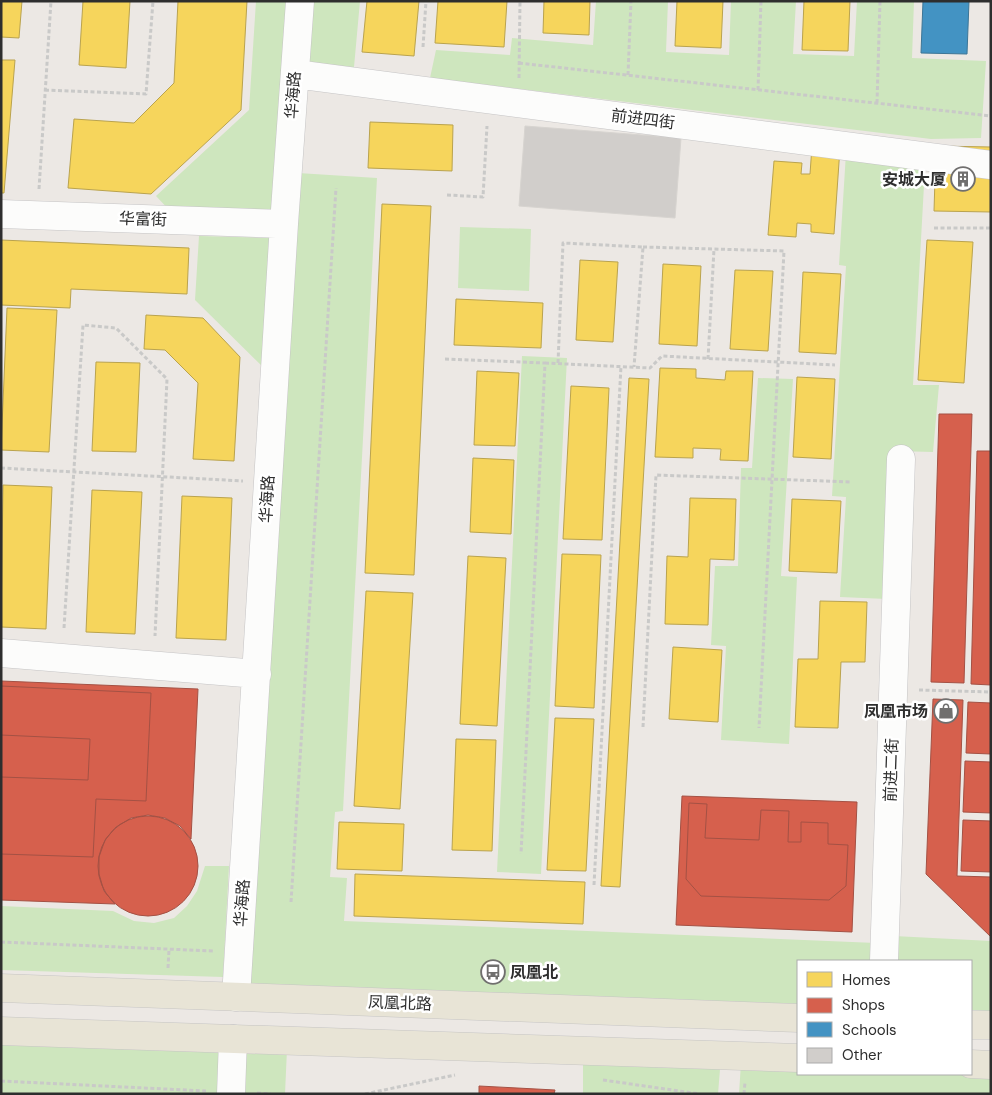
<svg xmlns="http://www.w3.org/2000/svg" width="992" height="1095" font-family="'DM Sans','Noto Sans SC',sans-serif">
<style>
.green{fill:#cee6be}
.homes{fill:#f6d55c;stroke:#baa34e}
.shops{fill:#d6604d;stroke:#a45144}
.schools{fill:#4393c3;stroke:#3d7596}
.building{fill:#d1cecb;stroke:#d7d4d0}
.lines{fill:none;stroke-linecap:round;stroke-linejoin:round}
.minor-casing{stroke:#c5c4c5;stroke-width:29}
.major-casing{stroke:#c6c5c4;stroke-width:29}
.path{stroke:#c9c9c8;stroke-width:3;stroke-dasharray:4 2.5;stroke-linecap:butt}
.minor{stroke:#fcfcfb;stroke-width:28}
.major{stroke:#e8e4d6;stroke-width:28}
.labels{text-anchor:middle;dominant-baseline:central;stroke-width:5;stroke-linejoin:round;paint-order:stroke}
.street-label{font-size:16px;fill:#2e2e2e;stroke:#fff}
.poi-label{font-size:16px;font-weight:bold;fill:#2e2e2e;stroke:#fff;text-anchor:end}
</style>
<rect width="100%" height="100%" fill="#ece8e4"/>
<path class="green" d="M256,1H294L277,217L172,213L156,196L249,110Z
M311,1H360L354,67L306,64Z
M596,1H668L666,52L729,55L731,1H796L793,54L854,56L857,1H914L912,58L986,61L981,138L931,139L430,78L436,50L510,55L512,38L593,45Z
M846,153L925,167L913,385H939L933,452L895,451L887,599L840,597L846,497L832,496L846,266L839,265Z
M298,173L377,178L343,811L335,812L330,877L347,878L344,921L876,943V961H798V1007L245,987Z
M460,227L531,229L529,291L458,288Z
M199,236L272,238L265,369L195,300Z
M522,356L567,358L541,874L497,872Z
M758,378L793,379L781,576L797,577L789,744L721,740L726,646L711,645L715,566H738L741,468H752Z
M205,866H229L223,977L1,970V906L113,911L134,921L154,923L174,918L187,906L197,891Z
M894,936L991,941V1011L971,1010V961H893Z
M1,1036L224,1043L221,1094H1Z
M240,1046L287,1049L285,1094H239Z
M583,1054L721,1057L718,1094H583Z
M741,1063L798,1064V1074H971L991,1069V1094H739Z"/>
<path class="homes" d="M1,1H22L19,38L1,37Z
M83,1H130L126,68L79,65Z
M178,1H247L241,110L151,194L68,188L74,119L134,123L174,83Z
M367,1H419L414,56L362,52Z
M438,1H507L504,47L435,43Z
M544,1H590L589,35L543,33Z
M677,1H723L721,48L675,46Z
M804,1H850L848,51L802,50Z
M1,60H15L4,193H1Z
M370,122L453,125L452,171L368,168Z
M812,146L840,148L834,234L811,232V224L797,223L796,237L768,235L774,161L802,163L801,174H810Z
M936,146L991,147V212L934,211Z
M382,204L431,206L414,575L365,573Z
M1,240L189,248L187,294L71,289L70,308L1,305Z
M927,240L973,242L964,383L918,380Z
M580,260L618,262L613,342L576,340Z
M663,264L701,266L697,346L659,344Z
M735,270L773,271L768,351L730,349Z
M803,272L841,274L836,354L799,352Z
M456,299L543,303L541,348L454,345Z
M7,308L57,310L49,452L1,450Z
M146,315L203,318L240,357L234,461L193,459L198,383L165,350L144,349Z
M96,362L140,363L136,452L92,451Z
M660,368L696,369V378L725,380L726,371H753L748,461L720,460L721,449L693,448V458L655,457Z
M477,371L519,373L515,446L474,445Z
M797,377L835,379L831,459L793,457Z
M629,378L649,379L620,887L601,886Z
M571,386L609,388L602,540L563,539Z
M473,458L514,460L511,534L470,532Z
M3,485L52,487L46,629L1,627Z
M92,490L142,492L135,634L86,632Z
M182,496L232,498L226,640L176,638Z
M690,498L736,499L734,560L710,559L708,625L665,624L667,556L688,557Z
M792,499L841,501L837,573L789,571Z
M562,554L601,555L594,708L555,706Z
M468,556L506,558L497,726L460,724Z
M366,591L413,593L400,809L354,806Z
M820,601L867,602L865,662H841L838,728L795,727L798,659H818Z
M673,647L722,650L718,722L669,719Z
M555,718L594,719L586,871L547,870Z
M456,739L496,740L492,851L452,850Z
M339,822L404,824L402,871L337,869Z
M355,874L585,882L583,924L354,916Z"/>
<path class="shops" d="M939,414H972L964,683L931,682Z
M977,451H991V685L971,684Z
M1,681L198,689L191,839L180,826L165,818L148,815L131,818L116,827L105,840L99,857V874L104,891L115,904L1,900Z
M1,686L151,693L146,801L96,799L93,857L1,854Z
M933,699L963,700L957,876L991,877V937L926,874Z
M968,702L991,703V754L966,753Z
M1,735L90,739L88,780L1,777Z
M965,761L991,762V813L963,812Z
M682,796L857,802L852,932L676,925Z
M689,803L707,804L705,838L759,840L761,810L789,811L788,842H801V822L828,823V844L848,845L846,886L829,900L701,896L686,879Z
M98 866a50 50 0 1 1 100 0a50 50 0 1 1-100 0Z
M963,820L991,821V872L961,871Z
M479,1086L555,1090L554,1094H479Z"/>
<path class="schools" d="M923,1H969L967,54L921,53Z"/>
<path class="building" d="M525,126L681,138L675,218L519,206Z"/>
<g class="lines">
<g class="minor-casing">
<path id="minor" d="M295,74L991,165
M1,214L284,224
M1,653L257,674
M884,961L901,459
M236,997L284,224L300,1
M231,1094L233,1039"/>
</g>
<g class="major-casing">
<path id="major" d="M1,988L798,1018
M971,1025H991
M1,1031L798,1058
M971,1064L991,1065"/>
</g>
<path class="path" d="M423,47L426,1
M519,63L991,116
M628,75L631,1
M519,78L520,1
M45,90L146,94L153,1
M758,90L761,1
M877,103L880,1
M39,189L51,1
M447,195L483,197L487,126
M934,228H991
M643,247L784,251L759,728
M445,359L545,363L521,854
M708,359L714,249
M545,363L650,368L662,356L835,365
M558,363L563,243L643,247L634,367
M1,468L243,481
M64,628L83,325L116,328L167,379L155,636
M919,690L991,692
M643,727L656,475L852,482
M594,885L621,366
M291,902L336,188
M1,942L213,951
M168,968L169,950
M603,1080L700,1094
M1,1081L206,1091
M257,1093L271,1094
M365,1094L455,1075
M744,1094L745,1082"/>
<use href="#minor" class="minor"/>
<use href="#major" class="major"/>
</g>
<defs>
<g id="building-ring" transform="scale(1.25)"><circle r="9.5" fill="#fff" stroke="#706f6e" stroke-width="1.5"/><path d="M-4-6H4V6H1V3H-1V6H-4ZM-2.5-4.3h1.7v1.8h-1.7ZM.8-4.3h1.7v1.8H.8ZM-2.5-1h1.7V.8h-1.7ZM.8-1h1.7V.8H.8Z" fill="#706f6e"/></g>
<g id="shop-ring" transform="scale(1.25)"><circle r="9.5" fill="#fff" stroke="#706f6e" stroke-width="1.5"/><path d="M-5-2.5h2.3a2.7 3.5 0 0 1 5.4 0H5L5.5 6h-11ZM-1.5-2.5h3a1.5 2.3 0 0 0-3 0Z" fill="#706f6e"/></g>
<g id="bus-ring" transform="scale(1.25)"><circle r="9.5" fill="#fff" stroke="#706f6e" stroke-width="1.5"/><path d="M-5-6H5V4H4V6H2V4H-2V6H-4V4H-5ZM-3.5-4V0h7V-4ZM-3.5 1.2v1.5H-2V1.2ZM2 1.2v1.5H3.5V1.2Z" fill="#706f6e"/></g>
</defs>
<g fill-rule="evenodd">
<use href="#building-ring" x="963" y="179"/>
<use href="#shop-ring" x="946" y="711"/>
<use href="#bus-ring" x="493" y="972"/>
</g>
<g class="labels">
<g class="street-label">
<text transform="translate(293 95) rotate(-86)">华海路</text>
<text transform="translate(643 119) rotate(7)">前进四街</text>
<text transform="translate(143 219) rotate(2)">华富街</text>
<text transform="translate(267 499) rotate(-87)">华海路</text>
<text transform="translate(891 770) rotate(-88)">前进二街</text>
<text transform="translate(242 903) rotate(-86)">华海路</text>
<text transform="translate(400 1003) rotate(2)">凤凰北路</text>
</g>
<g class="poi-label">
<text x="946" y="179">安城大厦</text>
<text x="928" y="711">凤凰市场</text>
<text x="510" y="972" text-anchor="start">凤凰北</text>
</g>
</g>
<rect width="992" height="1095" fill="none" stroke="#2e2e2e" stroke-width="5"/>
<rect x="797" y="960" width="175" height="115" fill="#ffffff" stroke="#ababab"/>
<rect x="807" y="972" width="25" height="15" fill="#f6d55c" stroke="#ababab"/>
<text x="842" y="985" font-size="15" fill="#2e2e2e">Homes</text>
<rect x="807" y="998" width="25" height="15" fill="#d6604d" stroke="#ababab"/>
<text x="842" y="1010" font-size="15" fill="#2e2e2e">Shops</text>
<rect x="807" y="1022" width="25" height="15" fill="#4393c3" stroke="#ababab"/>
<text x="842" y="1035" font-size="15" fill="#2e2e2e">Schools</text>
<rect x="807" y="1048" width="25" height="15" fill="#d1cecb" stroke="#ababab"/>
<text x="842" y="1060" font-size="15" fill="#2e2e2e">Other</text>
</svg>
